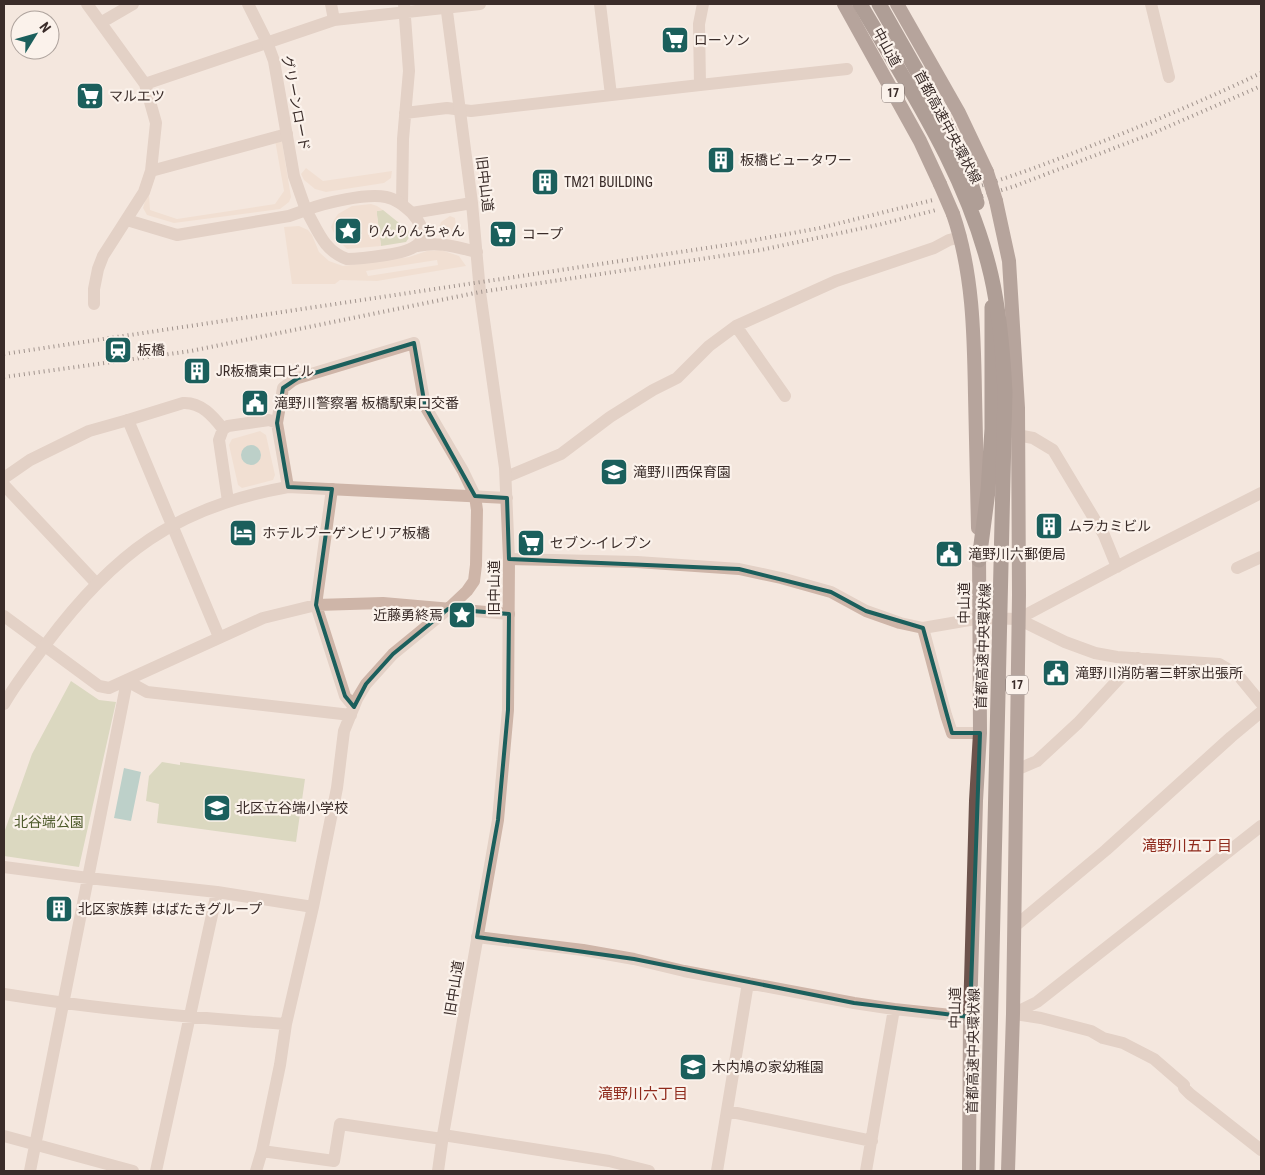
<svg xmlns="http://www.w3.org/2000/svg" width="1265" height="1175" font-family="'Roboto Condensed','Noto Sans JP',sans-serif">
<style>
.green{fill:#bcc59c}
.plaza{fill:#edd6c4;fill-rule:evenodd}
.water{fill:#7ab4b0}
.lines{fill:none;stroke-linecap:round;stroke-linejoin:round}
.minor{stroke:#ceb5a8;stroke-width:12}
.tertiary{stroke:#ceb5a8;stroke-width:12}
.trunk{stroke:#6c534c;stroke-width:14}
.motorway{stroke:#5c453f;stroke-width:15}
.rail{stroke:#3a2c29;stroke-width:4;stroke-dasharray:1 4;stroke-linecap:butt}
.trunk-bridge{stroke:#6c534c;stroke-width:14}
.motorway-bridge{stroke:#5c453f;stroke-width:15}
.marked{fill:none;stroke:#1b5f5c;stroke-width:4;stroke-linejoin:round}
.labels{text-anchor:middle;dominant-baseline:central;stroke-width:4.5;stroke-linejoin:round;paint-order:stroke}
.shield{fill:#fbf2eb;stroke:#746763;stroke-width:1}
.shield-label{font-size:12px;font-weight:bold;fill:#3a2c29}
.poi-label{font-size:14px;fill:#3a2c29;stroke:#fbf2eb;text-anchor:start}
.street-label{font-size:14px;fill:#3a2c29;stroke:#fbf2eb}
.park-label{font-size:14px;fill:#4e5a2b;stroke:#fbf2eb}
.neighbourhood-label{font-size:15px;fill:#8f2a1c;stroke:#fbf2eb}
</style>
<rect width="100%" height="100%" fill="#f4e7de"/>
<path class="green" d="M383,210L409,231L410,236L406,242L381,246L377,215V211Z
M354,223H357L361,226L362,234L359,236H348L345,231L347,227Z
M71,681L99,700L116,702L79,867L4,856V833L32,754Z
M162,762L180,765V762L305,779L296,842L157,823L159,804L146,801L149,776Z"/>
<path class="plaza" d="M279,139L282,142L291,197L289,202L280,209L174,223L147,215L143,208L145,201L149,194L150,210L177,219L275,204L284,191L275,140Z
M306,168L323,181L392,171L391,178L384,183L326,192L315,189L304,180L301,174Z
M371,204L377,206L383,210L377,211V215L381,246L347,249L338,240L334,233L331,227L334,220L338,214L352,206ZM354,223H357L361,227L362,234L359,236H348L345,231L347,227Z
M450,216L455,218L457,235L455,238L443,235L438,230L441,222Z
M299,226L308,230L312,235L319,252L329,261L343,266L409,257L427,251L441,250L459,256L466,266L377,281L340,280L335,284H292L284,227ZM437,260L438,265L368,276L366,271Z
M260,431L266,435L275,475L273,480L242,488L238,485L229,445L232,439Z"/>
<path class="water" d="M241 455a10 10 0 1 1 20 0a10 10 0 1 1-20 0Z
M124,768L141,772L131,821L114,818Z"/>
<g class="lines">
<path class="minor" d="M87,4L145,84L156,123L151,171L144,192L103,256L98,269L94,289V304
M331,4L334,20
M600,4L611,95
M1151,4L1169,77
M102,22L133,4
M145,84L334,20L480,4
M700,85L847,69
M405,113L447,108L471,111L700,85L699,24L703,4
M151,171L287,134
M402,204L403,139L409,71L404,4
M127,220L177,235L289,216L306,210
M736,326L785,396
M128,420L183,403C201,402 213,416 223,429
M1017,435L1033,438L1053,450L1104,535L1117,567
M506,477L561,454L610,417L653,390L677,378L709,346L736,326L836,281L934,248L949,240L961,237
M4,485L96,583
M332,489L316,605L345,696L354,707
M228,501L219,440L223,429L228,426L269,420L277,423
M172,525L219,637
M509,559L637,562L739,569L781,578L831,592L866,611L900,623L923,628L981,618L1018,619L1065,642L1095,653L1117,657L1219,664L1238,675L1261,703
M1237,568L1261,557
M4,616L99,686L109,688L263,618L316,605L383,603L509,614
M1018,619L1135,557L1261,493
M923,628L946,715L952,733H980
M127,681L147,692L351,715
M1016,770L1037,761L1078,723L1138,658
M4,867L88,878L217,892L313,907
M1014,927L1106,850L1231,737L1261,712
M477,937L583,950L634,959L684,971L854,1003L894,1009L970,1017
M4,994C97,1009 191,1018 286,1024
M1013,1014L1037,1002L1261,826
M1015,1014L1041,1018L1091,1031L1103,1038L1123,1043L1154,1059L1184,1085V1088L1190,1094L1261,1150
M727,1111L872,1141
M443,1135L609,1161L649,1171
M4,1136L133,1171
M262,1151L334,1161L340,1124L442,1139
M30,1171L127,681
M156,1171L217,892
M256,1171L262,1151L280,1065L286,1024L313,907L337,788L344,731L357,699L366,684L393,654L448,609L467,591L474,581L476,565L477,510L475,496L463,471L425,406L414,343L298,378L292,381L283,388L277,423L288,487
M717,1171L748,983
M866,1171L894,1009"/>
<path class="tertiary" d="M248,4L267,42L274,61L294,176L306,210
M412,213C437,242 414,251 386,255C373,257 360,259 347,259C324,251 318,231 306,210C324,203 366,193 386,197C396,199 404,206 412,213L472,203
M418,246C439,241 456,247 477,252
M4,478L30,460L89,431L128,420L172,525
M4,704C16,683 31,664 46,644C113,554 175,507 288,487L507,498
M438,1171L443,1135L498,820L508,710L509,559L505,468L480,292L472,203L446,4"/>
<path class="trunk" d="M844,4L920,141L940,184
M897,4L959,113L987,172
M996,201L1009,261L1018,408L1019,595L1013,1014L1008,1171
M953,214C973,272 974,334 975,395C976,439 977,484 978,528
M969,1171L970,1017L976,801L980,733L979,550"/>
<path class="motorway" d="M879,4L938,108
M979,560L988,491L992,429V307"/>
<path class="rail" d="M958,192C1005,180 1051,162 1096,144C1152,122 1207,99 1261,73
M963,202L1015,186L1151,134L1261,86
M4,354L733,244L820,228L933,200
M4,377L191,351L480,292L761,250L882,224L936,210"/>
<path class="trunk-bridge" d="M987,172L996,201
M940,184L953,214"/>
<path class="motorway-bridge" d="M860,4C911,91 968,176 991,275C1000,314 1003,353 1005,392L987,1171
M938,108C954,139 968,170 977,203"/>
</g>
<path d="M0 0H1265V1175H0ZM414,343L425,406L475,496L507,498L509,559L739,569L831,592L866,611L923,628L952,733H980L970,1017L854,1003L634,959L477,937L498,820L508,710L509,614L448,609L393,654L366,684L354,707L345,696L316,605L332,489L288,487L277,423L283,388L298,378Z" fill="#f4e7de" fill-opacity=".55" fill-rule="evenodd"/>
<path class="marked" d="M414,343L425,406L475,496L507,498L509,559L739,569L831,592L866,611L923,628L952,733H980L970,1017L854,1003L634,959L477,937L498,820L508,710L509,614L448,609L393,654L366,684L354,707L345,696L316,605L332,489L288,487L277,423L283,388L298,378Z"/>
<defs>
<g id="supermarket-square" transform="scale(1.4375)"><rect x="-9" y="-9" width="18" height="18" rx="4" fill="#1b5f5c" stroke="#fbf2eb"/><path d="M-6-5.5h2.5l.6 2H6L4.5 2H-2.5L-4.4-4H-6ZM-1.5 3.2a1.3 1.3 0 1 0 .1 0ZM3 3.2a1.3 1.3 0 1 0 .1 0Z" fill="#fff"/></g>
<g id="building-square" transform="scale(1.4375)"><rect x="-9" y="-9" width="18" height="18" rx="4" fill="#1b5f5c" stroke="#fbf2eb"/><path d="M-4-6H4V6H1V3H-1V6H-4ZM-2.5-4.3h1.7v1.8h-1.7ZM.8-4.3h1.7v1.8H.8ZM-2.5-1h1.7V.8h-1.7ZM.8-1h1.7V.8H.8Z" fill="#fff"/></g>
<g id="sight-square" transform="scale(1.4375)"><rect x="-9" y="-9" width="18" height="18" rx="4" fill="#1b5f5c" stroke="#fbf2eb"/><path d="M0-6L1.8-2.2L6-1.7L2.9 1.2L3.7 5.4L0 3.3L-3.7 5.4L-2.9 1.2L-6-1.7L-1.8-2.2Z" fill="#fff"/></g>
<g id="station-square" transform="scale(1.4375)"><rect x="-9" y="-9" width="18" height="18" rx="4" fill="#1b5f5c" stroke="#fbf2eb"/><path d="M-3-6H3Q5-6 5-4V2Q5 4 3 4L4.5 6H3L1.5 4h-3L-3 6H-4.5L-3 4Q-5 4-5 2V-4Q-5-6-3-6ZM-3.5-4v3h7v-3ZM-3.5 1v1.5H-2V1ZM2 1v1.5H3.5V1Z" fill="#fff"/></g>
<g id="civic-square" transform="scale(1.4375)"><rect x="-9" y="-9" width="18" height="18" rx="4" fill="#1b5f5c" stroke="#fbf2eb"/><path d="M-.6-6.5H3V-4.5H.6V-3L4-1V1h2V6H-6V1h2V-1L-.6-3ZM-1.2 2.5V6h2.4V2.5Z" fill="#fff"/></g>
<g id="school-square" transform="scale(1.4375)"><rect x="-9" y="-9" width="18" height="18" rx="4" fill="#1b5f5c" stroke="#fbf2eb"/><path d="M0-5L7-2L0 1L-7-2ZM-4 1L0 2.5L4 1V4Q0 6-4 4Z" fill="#fff"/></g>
<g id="hotel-square" transform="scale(1.4375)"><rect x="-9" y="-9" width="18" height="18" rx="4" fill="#1b5f5c" stroke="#fbf2eb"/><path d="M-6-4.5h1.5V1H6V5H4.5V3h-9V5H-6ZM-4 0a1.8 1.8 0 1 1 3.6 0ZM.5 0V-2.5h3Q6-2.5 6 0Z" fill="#fff"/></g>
</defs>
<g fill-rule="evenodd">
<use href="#supermarket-square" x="675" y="40"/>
<use href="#supermarket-square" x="90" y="96"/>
<use href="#building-square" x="721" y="160"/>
<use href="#building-square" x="545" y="182"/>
<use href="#sight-square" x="348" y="231"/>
<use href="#supermarket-square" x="503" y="234"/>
<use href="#station-square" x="118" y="350"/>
<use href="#building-square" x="197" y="371"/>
<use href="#civic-square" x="255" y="403"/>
<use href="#school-square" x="614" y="472"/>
<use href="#building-square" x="1049" y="526"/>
<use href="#hotel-square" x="243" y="533"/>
<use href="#supermarket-square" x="531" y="543"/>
<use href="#civic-square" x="949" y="554"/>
<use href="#sight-square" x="462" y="615"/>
<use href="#civic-square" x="1056" y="673"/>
<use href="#school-square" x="217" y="808"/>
<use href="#building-square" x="59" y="909"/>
<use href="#school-square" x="693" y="1067"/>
</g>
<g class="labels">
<g class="shield">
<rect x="882" y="83.5" width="22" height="19" rx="4"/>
<rect x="1006" y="675.5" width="22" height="19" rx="4"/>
</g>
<g class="shield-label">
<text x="893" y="93">17</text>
<text x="1017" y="685">17</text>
</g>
<g class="poi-label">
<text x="694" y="40">ローソン</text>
<text x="109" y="96">マルエツ</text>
<text x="740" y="160">板橋ビュータワー</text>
<text x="564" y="182">TM21 BUILDING</text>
<text x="367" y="231">りんりんちゃん</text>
<text x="522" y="234">コープ</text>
<text x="137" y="350">板橋</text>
<text x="216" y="371">JR板橋東口ビル</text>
<text x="274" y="403">滝野川警察署 板橋駅東口交番</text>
<text x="633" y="472">滝野川西保育園</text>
<text x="1068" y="526">ムラカミビル</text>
<text x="262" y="533">ホテルブーゲンビリア板橋</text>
<text x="550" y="543">セブン-イレブン</text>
<text x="968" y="554">滝野川六郵便局</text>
<text x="443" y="615" text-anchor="end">近藤勇終焉</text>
<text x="1075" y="673">滝野川消防署三軒家出張所</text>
<text x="236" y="808">北区立谷端小学校</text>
<text x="78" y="909">北区家族葬 はばたきグループ</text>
<text x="712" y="1067">木内鳩の家幼稚園</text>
</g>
<g class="street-label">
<text transform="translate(887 47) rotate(61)">中山道</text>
<text transform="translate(296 103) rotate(79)">グリーンロード</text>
<text transform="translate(948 127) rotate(62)">首都高速中央環状線</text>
<text transform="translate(485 184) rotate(83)">旧中山道</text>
<text transform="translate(494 588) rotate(-90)">旧中山道</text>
<text transform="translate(964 603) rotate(-90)">中山道</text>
<text transform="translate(983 646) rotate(-88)">首都高速中央環状線</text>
<text transform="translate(454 988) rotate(-81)">旧中山道</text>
<text transform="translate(955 1008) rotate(-89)">中山道</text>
<text transform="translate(973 1051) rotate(-89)">首都高速中央環状線</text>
</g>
<g class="park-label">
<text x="49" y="822">北谷端公園</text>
</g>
<g class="neighbourhood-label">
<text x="1187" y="846">滝野川五丁目</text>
<text x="643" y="1094">滝野川六丁目</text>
</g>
</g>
<rect width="1265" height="1175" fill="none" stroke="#3a2c29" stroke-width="10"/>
<g transform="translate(35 35) rotate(53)"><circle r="24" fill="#fbf2eb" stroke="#aea39d"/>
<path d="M0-4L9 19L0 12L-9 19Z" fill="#1b5f5c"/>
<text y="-8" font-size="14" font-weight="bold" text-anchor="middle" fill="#3a2c29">N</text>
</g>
</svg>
